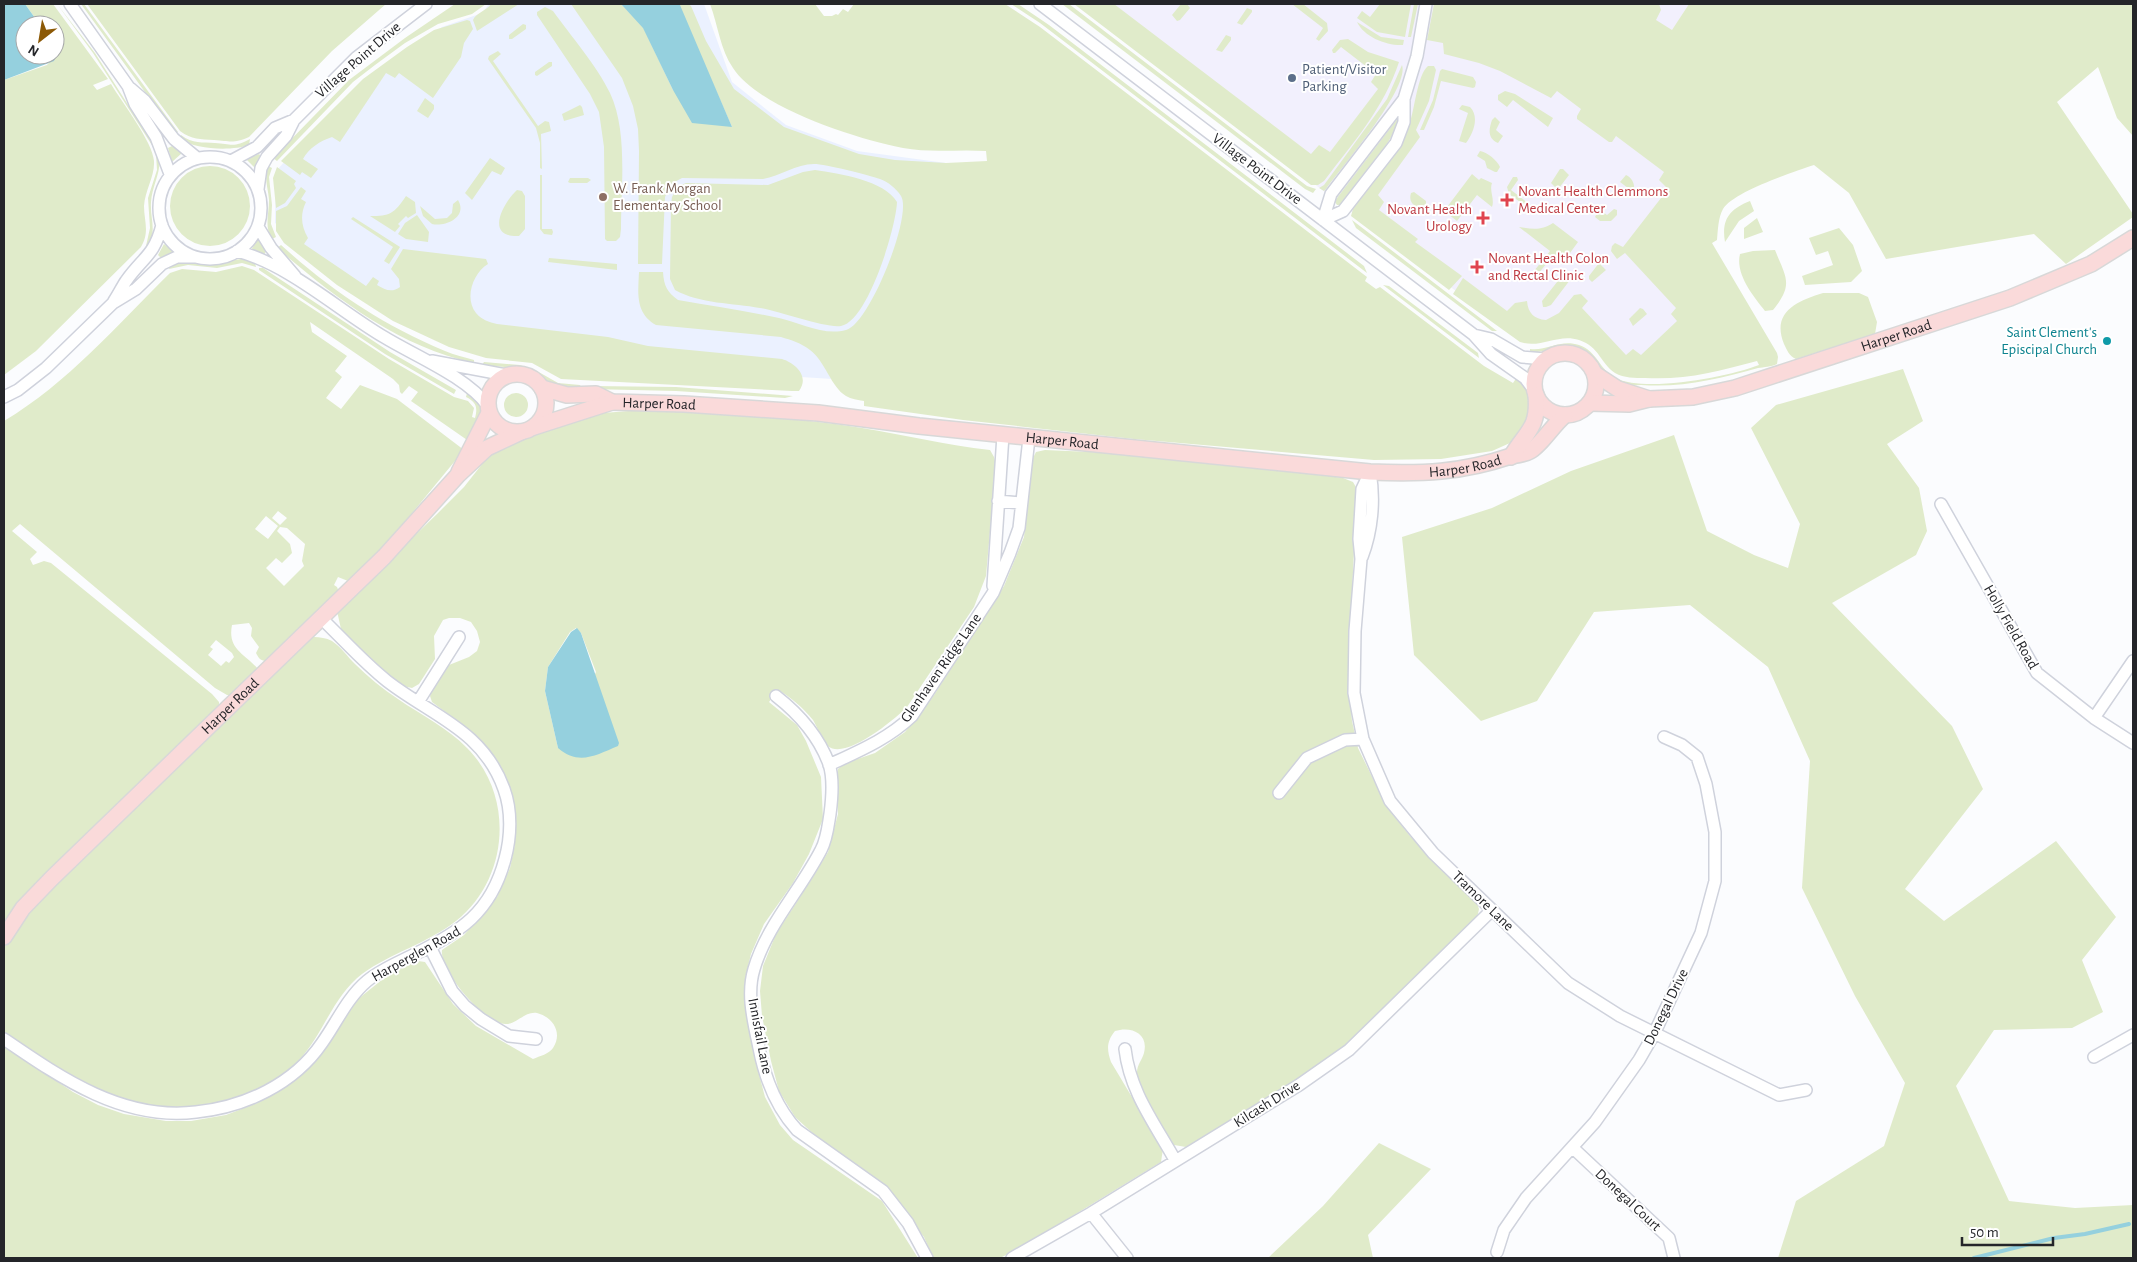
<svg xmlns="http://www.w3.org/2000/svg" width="2137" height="1262" font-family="'Alegreya Sans',sans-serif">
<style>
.built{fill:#ebf1ff}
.medical{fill:#f2f0fd}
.green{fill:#e0ebca;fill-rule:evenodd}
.water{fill:#95d0de}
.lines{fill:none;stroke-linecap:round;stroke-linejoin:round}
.stream{stroke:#95d0de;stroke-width:4}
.minor-casing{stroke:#cfd2dc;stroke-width:14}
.major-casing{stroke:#d8d8d8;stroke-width:18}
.minor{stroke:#fff;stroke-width:11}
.major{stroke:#fadada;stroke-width:15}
.service-dot{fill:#5c6f8a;stroke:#fff;stroke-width:2}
.education-dot{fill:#8d6e63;stroke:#fff;stroke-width:2}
.health-dot{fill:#e0444e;stroke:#fff;stroke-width:2}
.culture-dot{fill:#0f9aa8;stroke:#fff;stroke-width:2}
.labels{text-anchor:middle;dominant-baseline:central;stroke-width:4;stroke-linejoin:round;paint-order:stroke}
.street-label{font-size:15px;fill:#242529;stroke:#fff}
.service-label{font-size:15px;fill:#4e5e75;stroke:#fff;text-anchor:start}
.education-label{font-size:15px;fill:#785e54;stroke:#fff;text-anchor:start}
.health-label{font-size:15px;fill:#be3a42;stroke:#fff;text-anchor:start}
.culture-label{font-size:15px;fill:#0d838f;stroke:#fff;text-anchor:end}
</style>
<rect width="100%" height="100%" fill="#fbfcfe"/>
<path class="built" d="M489,4H704L732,82L786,125L857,151L946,163L848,380L567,362L454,334L348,279L275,223L276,171L335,107L442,27L482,13Z"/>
<path class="medical" d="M1082,4H1689L1665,42L1668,150L1690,313L1655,362L1622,358L1585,340L1562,335L1522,341L1309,180Z"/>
<path class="green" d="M25,4H53L108,79L93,85L97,90L111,84C121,101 153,142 154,161C155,176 145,190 144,206C144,221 150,232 141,247L36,351L4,375V80L47,65L57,53L55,48V25H40Z
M57,4L95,53L155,147V150L93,53Z
M81,4H84L178,132H174Z
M87,4H386L332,51L249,137C233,144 230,141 214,140C200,139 192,140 180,131Z
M455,4H486L472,14L438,24L405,43L375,65L353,82L277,161L273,158L349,80L405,38Z
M491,4H519L477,31L473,20C476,13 486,11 491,4Z
M571,4H621L643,27L673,90L732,127L678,4H688L691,6L706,41L734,89L784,127L859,154L895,160L946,163L987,161L986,151C959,149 930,153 903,148C856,139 759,108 733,68C720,49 718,25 710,4H815L824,16H832L836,14L838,15L843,9L848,12L854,4H1005L1040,27L1367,277L1365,281L1376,289L1380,287L1484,366L1513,383L1517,377L1530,393L1533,403L1523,434L1510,443L1492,451L1441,459L1374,460L1134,439L963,420L864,406V401C858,400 851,399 846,396C831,387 825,361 810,350C801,343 791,340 781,337L656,325C635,313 638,293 639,272H663C664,286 667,292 678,300C712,306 746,311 779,318C800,323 824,336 846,330C869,325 913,215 901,196C896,188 888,182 880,179C869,175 825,164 814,164C796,164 780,176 763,179L682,178L671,184L665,197L662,264H638L639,151L638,129L633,106L622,78Z
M1011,4H1018L1049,25L1364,266L1367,273L1040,23Z
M1062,4H1069L1307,186L1316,189L1313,193L1305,189Z
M1074,4H1114L1311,154L1319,145L1330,152L1378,89L1371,82L1376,74L1341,47L1335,53H1333L1332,50L1340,40L1348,39L1368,52L1399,62C1384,108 1353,143 1324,181L1318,185H1311Z
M1181,4H1187L1190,8L1180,20L1177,21L1172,15Z
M1292,4H1303L1327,23L1328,31L1319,41L1316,39L1323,28Z
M1380,4H1411L1405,37L1377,32L1357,18L1362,11L1370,17Z
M1414,4H1418L1411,37H1408Z
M1434,4H1659L1661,10L1656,20L1672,30L1689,4H2133V136L2117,118L2098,67L2057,102L2133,214V217L2066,264L2034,234L1886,259L1849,193L1814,165C1793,172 1733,192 1723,209C1718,218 1718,230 1717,240L1712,243L1777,353L1778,357L1777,364C1771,367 1764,367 1758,368C1719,379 1682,388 1641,385C1635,385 1627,386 1622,384C1601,376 1596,352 1574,346C1558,342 1545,354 1530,352V349C1548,351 1560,339 1579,345C1597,351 1600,370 1615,378C1646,393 1728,377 1759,365L1757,361C1716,372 1687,380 1645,378C1635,378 1624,378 1615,373C1600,363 1600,347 1579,340C1558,333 1541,349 1520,342L1453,294L1463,278L1507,311L1515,303L1527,301C1528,313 1534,319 1546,320L1559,313L1574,295L1581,294L1588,301L1582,308L1626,355L1633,349L1641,355L1677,321L1671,314L1676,308L1625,253L1617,259L1611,251L1612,246L1615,243L1623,247L1668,189L1659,180L1664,172L1616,136L1612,142H1609L1577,119V116L1581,109L1557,91L1551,98L1500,71L1479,63L1444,54L1443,43L1427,40Z
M545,7L553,11C571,36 597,66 610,93C628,131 621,187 621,229L620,237L616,241H607L605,239L604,147L599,112L590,94L537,15V12Z
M1247,8L1252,10V12L1242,25L1237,23Z
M467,20L470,21L473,29L464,43L461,57L433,98L399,73L395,78L386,73L340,142L332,137C320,141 309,148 303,159L318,169L311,178L302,172L300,175L281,161L363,79L407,47L434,30Z
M1357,22L1381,37L1404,40L1403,45C1387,46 1364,37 1357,22Z
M523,24L526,25V29L512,39H509V35Z
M1226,35L1231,37V40L1222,52L1216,50Z
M498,51L501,54L493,61L538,126L545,121L549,122L551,131L541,134L542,169L540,168V143L536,128L488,59L489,56Z
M549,62H552V66L537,76L535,75V72Z
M1402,65C1410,88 1341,168 1326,189L1324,191L1319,188L1324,185L1387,99Z
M1428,66H1434L1436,70L1429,101L1416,130L1420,137L1378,195L1384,202L1379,210L1418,239L1415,242L1462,276L1449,290L1351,216L1353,209C1373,182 1397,156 1409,125C1415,110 1417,75 1428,66Z
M1442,69L1473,77L1476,82L1475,87L1473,88L1441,81L1434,107L1424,130H1420L1433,100L1440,71Z
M1505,91L1515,94L1553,118L1548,127L1513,100L1507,107L1498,100V95Z
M425,98L434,105V109L428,118L417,111Z
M580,105L582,107L584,115L564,121L562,114Z
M1462,105L1470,107C1480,117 1473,134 1466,143L1459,141L1468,113L1459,109Z
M1495,117L1500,122L1496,130L1503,136L1498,143C1487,138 1489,129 1492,120Z
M1398,118C1398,137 1354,188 1341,205H1337L1335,202L1337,198Z
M181,135C193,144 202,142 215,143C231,144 234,148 250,139L249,145C233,151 195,150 181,139Z
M172,146L182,153L172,162L168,148Z
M1480,151C1487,152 1497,160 1500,167L1497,172H1495L1487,168L1485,161L1477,156Z
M156,154L159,155C162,172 152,185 151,202C150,218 156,227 150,245L146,246L150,228L148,198L157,170Z
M259,154L262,157L255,168L246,159Z
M490,158L505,168L501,175L492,171L472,200L465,193Z
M170 206a40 40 0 1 1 80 0a40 40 0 1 1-80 0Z
M268,166L272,168L269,177L272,205L271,224L276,237L272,239C264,227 269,214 269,200C268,186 264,181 268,166Z
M277,167L296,181L294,184L296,188L285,203L276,208L273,178Z
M1560,169H1563L1569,175L1559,188H1556L1551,183Z
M815,170C840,174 884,180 897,202C896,228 868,321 841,326C828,329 778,311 760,308C733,303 700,304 675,290L670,279L671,205L672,197L677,187L686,183L768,185L803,172Z
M1472,174L1479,180L1481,178L1492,183C1489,191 1495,199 1492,207L1477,195L1457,221L1444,211Z
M540,175H542V229H552L553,232L552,235L544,234L540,229Z
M1626,175C1636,180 1637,192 1628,198L1623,196L1628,188L1620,182Z
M1513,177H1517L1518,180L1511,190L1533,207L1531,210L1509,194L1507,187Z
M570,178H588L591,180L587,183H570L568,182Z
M301,187L306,191L301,199L306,202C300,214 301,226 308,238L304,244L366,286L373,277L379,281L377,285C385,290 392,293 400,287L399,279L391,269L403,249L486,259L488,264C473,273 464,298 476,313C482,320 489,322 497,324L608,337L648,346L782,359C795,363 810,376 799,391H792L561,379L532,363L486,358L449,347L393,321L337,285L284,243L276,231V211L287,206Z
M517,190L522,191L525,196V229L519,236C484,238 503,203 517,190Z
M1414,192L1426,201V205L1418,207C1411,205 1409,199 1411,193Z
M406,196L415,202L416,213L408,218L406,216L398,224L400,226L395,232L370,216C390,216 394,214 406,196Z
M458,200C468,217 446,227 432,224L423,216L420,206L435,219L447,218L452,213L453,204Z
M1750,201L1754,211L1739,221L1725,242C1721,219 1730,209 1750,201Z
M1599,209L1607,215L1614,209L1617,210V215L1611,221H1600L1595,217Z
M417,215L429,232L428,242L406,239L398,234L405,223Z
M353,217L400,247L389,264L384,261L393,247L351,219Z
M1757,218L1763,232L1744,239V228Z
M1352,220L1497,331H1492L1356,228Z
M1553,223L1578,242L1570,253C1554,253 1547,263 1538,274L1534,271L1550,251L1519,227C1532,229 1541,231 1553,223Z
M1839,228L1853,245L1862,271L1851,282L1805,285L1802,276L1833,265L1828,251L1816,255L1809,238Z
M258,239L266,251L264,255L251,250Z
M164,244L175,253L162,259L158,255Z
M281,245C332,291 381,324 445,351C454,355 465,357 474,360V363C399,347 334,297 277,248Z
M1775,250C1786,278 1794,284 1773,310L1765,311C1753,296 1735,274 1740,254L1753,251Z
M549,258L617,264V270L548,262Z
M241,259L255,263L256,267L242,263L217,268L188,265L169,269L170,265L181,262L210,264Z
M1599,263L1606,270L1592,282L1589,279V276Z
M242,266L254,270L389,359L454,397L468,401L474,408L472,417L475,418C478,407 476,402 466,397L467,393L480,403L481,413L470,442L411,401L418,392L409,386L402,394L400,392L399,385L393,379L310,322L312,332L347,356L335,371L342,377L326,398L341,409L360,385L397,399L464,450L394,535L348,581L338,577L334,585L337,587L339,592L267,661C261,661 259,659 256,653L259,647L251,636L252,628L249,623L232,625C227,650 246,654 258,669L231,695H227L215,688L20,524L12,531L37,552L30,559L33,565L44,561L51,563L212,694L219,702V707L4,928V421C68,383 117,325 170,273L182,269L216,272ZM278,511L287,518L280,525L272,518ZM266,516L278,526L268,539L255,529ZM280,527L287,528L305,544L302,561L304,566L284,586L266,568L276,558L282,563L292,553L290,544L277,531ZM216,640L232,653L234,657L229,663L226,661L221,666L208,655L213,649L210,647Z
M259,268H263L390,352L456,390L454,394L385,354L259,270Z
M1565,272L1571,275L1570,280L1551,305L1546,307H1543L1542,301Z
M1383,285L1389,286L1478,353L1479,358Z
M1823,293H1859L1868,297L1877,322L1875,334L1796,359C1789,356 1787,350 1784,344C1771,312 1797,301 1823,293Z
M1640,308L1643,309L1647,314L1633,326L1629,319Z
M484,362L520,365L537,371L558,383L580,385L582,389L566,388L548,382L534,372L525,369L482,365Z
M1903,369L1923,421L1887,444L1919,488L1927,531L1916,555L1832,603L1952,726L1983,789L1905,889L1944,921L2056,841L2116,917L2082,960L2103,1012L2072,1028L1994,1030L1956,1086L2009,1201L2075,1208L2133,1205V1258H1778L1796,1201L1884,1146L1905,1083L1855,996L1802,888L1810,761L1768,667L1690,605L1594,612L1537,701L1481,721L1414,655L1402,537L1492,508L1571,471L1674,435L1707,531L1754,555L1788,568L1800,524L1751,428L1776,405Z
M592,386L676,387L793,396L785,398L676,391L590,389Z
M504 405a12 12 0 1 1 24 0a12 12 0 1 1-24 0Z
M641,410C714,414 789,416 862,428C905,435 946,445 990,450L994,457L996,465L986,576L974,607L907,707C895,719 845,761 828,746C821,740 818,728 813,720C803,708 791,697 778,690L769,702L797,725L806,741L821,777L823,819L809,854L793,883L764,924L751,954L745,979L748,1022L756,1063L765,1097L780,1125L793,1140L882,1201L918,1258H4V1046L73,1092L98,1105L124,1114L166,1121H191L226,1115L257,1103L294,1081L309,1068L353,1003L393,971L418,961L425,962L453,1004L476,1026L533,1059C540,1056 549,1054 553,1048C563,1033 553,1017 537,1013C525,1011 517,1024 506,1024C485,1025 439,970 442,950L464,935L497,897L510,868L515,844L514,821L499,768L487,747L471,731L432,702L430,696L432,690L449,665L469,657L477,651L480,642L477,631L471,622L460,618H449L443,620L434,636L435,659L419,684L412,688L403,686L373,663L341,629L337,611L437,514L464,487L494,449L507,443L535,436L552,427L591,414ZM576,628L581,633L596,672L558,748L545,691L548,667L570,632Z
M1045,450L1137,454L1306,473L1343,478L1353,482L1357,489L1348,676L1352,721L1358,748L1383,799L1394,816L1410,836L1476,901L1479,909L1477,918L1351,1043L1305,1077L1186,1147L1174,1145L1140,1091C1137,1084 1136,1079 1137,1072C1137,1065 1142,1060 1144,1053C1149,1033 1131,1026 1115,1031C1106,1042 1107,1050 1111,1062L1163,1149L1161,1162L1020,1248L1000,1258H933L924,1237L891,1195L827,1146L807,1128L795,1117L779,1091L771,1061L762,1016L760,991L763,966L776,934L813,877L828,852L838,814L836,777L838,769L843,764L875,753L905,732L934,695L1004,586L1024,537L1032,460L1036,452Z
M314,637C320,637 326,638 332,641C341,647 347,656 355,664C368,677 383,689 398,699C421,715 448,728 467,748C515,796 509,879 456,921C428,943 391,953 362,974C333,996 323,1035 299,1060C287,1073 272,1082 257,1089C200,1117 138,1111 82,1084C56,1072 28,1049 4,1033V947L41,899L307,638Z
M1379,1143L1431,1169L1368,1235L1373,1258H1268L1323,1206Z"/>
<path class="water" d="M4,4H25L40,25H25V55H55V49L57,53L54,61L4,80Z
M621,4L680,5L732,127L692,123L673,90L643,28Z
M577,628L581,633L619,743L618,746C596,755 579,766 558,748L545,691L548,667L571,632Z"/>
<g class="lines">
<path class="stream" d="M1974,1258L2054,1238L2085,1234L2129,1224"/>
<g class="minor-casing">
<path id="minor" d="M70,4L128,86L135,104L156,137L170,174
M1040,4L1474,335L1491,354L1525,378L1534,390
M130,88L145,101L174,139L197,158
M159 208a51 51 0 1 1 102 0a51 51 0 1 1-102 0Z
M231,161L257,147L275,128L294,120
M258,189L261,168L267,157L286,136L294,120L357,57L426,4
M1323,220L1343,211L1396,143L1404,122V99L1417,56L1426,4
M1323,220L1331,194L1404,99
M258,227L271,248L295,276
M237,251C290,265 338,310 384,337C415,356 467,377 488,406
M114,301C118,295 122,287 126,281C143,257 154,256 162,225
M1474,335L1491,339L1522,357L1546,359
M432,361L506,375
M4,397L18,390L46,368L113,303L136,289L162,264L177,257H194
M1370,472L1362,489L1359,539L1361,559L1355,631L1354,693L1363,739L1390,801L1433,853L1568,983L1620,1016L1779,1095L1806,1090
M998,501L1021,503
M1941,504L2037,673L2094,718L2133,743
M1362,557C1372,531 1375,500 1370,472
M993,586L1003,435
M776,696C799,714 819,737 829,764C834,779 832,799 830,814C828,826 827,839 821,850C800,891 767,925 754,969C746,995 754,1023 759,1048C765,1079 776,1107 797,1130L883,1191L908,1223L927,1258
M418,702L459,637
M2094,718L2133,661
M829,765C859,751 888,739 912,716L993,593L1010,553L1019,528L1029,438
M1279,793L1307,758L1345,740L1363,739
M430,947L452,991L465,1006L481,1019L509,1036L536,1039
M4,1039C61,1078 123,1121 196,1112C245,1107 294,1084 322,1043C337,1022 347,998 367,981C380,970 397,963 413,955C460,932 491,913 505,859C511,837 512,811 504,789C483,730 432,716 387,681C363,662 343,639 321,618
M1125,1049C1130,1092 1155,1124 1175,1160
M2094,1057L2133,1035
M1573,1148L1669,1238L1674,1258
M1091,1213L1127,1258
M1497,1252L1504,1230L1526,1198L1595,1122L1639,1060L1654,1034L1701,933L1715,881V832L1706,784L1697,757L1682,745L1664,737
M1012,1258L1091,1213L1299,1085L1349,1050L1492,910"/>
</g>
<g class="major-casing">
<g id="major">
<circle cx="1565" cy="384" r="31"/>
<circle cx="517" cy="403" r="29"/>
<path d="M1595,374L1618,389L1649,399"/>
<path id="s1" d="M542,388L567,395L596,394L612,402L684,404L818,413L919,426L1370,472C1422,474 1461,473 1511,456C1517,455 1525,454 1530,451C1539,447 1554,424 1565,415"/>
<path id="s2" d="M1590,403L1629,404L1649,399L1693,397L1735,388L2010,298L2091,264L2133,238"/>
<path d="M534,427L612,402"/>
<path d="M1511,457C1526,431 1539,429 1536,395"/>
<path d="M459,472L489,413"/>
<path id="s3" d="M4,937L23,908L52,878L384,557L458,475L487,448L521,432"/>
</g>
</g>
<use href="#minor" class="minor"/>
<use href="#major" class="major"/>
</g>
<circle class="service-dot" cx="1292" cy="78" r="5"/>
<circle class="education-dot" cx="603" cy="197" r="5"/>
<g class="health-dot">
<path d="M1504.5 192.5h5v5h5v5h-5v5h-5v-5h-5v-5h5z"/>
<path d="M1480.5 210.5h5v5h5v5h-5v5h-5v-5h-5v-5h5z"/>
<path d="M1474.5 259.5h5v5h5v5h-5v5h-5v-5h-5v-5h5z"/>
</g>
<circle class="culture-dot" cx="2107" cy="341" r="5"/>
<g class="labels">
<g class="street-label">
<text transform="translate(358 60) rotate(-41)">Village Point Drive</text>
<text transform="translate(1257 169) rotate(37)">Village Point Drive</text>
<text stroke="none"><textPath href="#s2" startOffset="316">Harper Road</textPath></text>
<text stroke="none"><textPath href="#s1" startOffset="120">Harper Road</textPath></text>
<text stroke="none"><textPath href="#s1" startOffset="525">Harper Road</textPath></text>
<text stroke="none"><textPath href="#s1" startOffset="930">Harper Road</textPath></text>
<text transform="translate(2011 627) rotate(60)">Holly Field Road</text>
<text transform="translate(941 668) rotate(-55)">Glenhaven Ridge Lane</text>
<text stroke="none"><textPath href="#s3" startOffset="324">Harper Road</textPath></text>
<text transform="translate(1483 901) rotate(44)">Tramore Lane</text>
<text transform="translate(416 954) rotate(-29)">Harperglen Road</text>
<text transform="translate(1666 1007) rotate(-64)">Donegal Drive</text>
<text transform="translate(760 1036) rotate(79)">Innisfail Lane</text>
<text transform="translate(1267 1104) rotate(-32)">Kilcash Drive</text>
<text transform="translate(1628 1200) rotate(43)">Donegal Court</text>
</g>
<g class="service-label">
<text x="1302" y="69">Patient/Visitor<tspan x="1302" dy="17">Parking</tspan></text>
</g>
<g class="education-label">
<text x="613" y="188">W. Frank Morgan<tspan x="613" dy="17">Elementary School</tspan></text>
</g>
<g class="health-label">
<text x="1518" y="191">Novant Health Clemmons<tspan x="1518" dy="17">Medical Center</tspan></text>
<text x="1472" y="209" text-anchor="end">Novant Health<tspan x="1472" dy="17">Urology</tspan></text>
<text x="1488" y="258">Novant Health Colon<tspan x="1488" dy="17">and Rectal Clinic</tspan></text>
</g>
<g class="culture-label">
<text x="2097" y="332">Saint Clement's<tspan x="2097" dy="17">Episcipal Church</tspan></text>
</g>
</g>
<rect width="2137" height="1262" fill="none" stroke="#242529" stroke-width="10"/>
<g transform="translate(40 40) rotate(211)"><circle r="24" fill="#ffffff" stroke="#a7a8a9"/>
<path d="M0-4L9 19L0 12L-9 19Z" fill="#8c5906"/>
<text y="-8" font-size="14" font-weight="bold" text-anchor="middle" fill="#242529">N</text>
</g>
<path d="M1962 1237v8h91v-8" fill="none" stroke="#242529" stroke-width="2.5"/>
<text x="1970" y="1237" font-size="15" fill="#242529" stroke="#ffffff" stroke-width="4" paint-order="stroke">50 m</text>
</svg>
